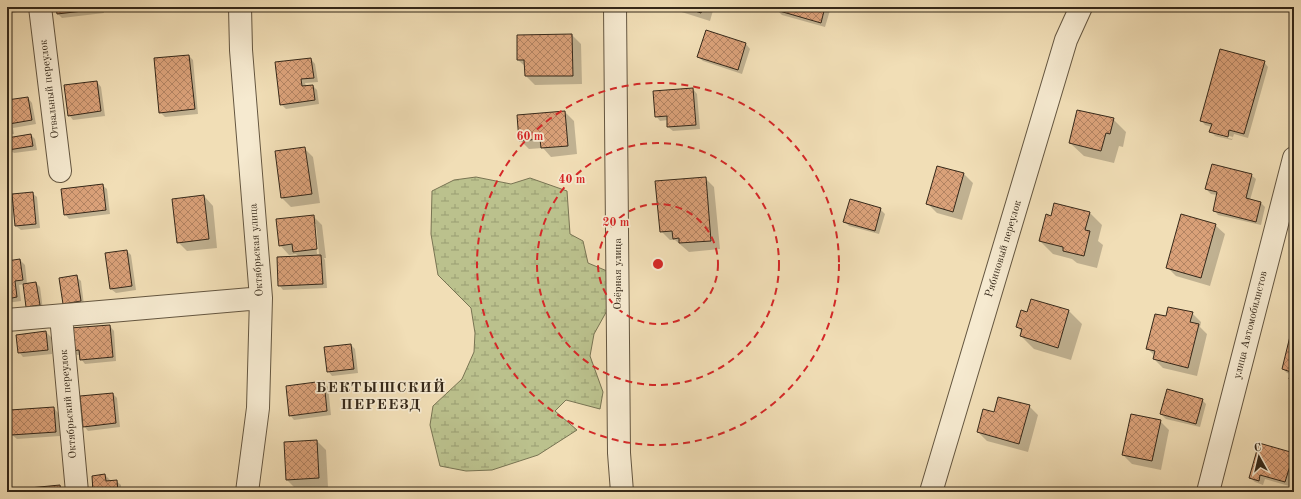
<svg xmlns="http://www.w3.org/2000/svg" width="1301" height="499" font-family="'Old Standard TT',serif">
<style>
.wetland{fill:url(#wetland-marsh);stroke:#787453}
.shadow{fill:#0003;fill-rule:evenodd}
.building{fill:url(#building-cross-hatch);stroke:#352819}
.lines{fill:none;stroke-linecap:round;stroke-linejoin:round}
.minor-casing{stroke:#645640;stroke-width:24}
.minor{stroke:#f6ead0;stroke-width:22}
.ring{fill:none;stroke:#d62828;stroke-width:2;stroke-dasharray:7 5}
.labels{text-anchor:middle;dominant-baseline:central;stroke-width:3.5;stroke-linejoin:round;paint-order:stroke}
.street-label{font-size:11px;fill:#352819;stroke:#f6ead0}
.district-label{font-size:15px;font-weight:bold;letter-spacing:1px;fill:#352819;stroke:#f6ead0}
.centre{fill:#d62828;stroke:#f6ead0;stroke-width:2}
.ring-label{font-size:12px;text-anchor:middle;font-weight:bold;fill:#d62828;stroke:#f6ead0;stroke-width:3.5;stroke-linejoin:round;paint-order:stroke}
</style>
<defs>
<pattern id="wetland-marsh" width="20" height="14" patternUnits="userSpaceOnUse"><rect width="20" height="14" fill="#bbc18d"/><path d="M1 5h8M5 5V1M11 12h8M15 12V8" fill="none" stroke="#999d72"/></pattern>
<pattern id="building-cross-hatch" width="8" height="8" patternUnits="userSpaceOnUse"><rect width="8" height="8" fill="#daa179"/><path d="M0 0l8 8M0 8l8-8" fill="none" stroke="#b28362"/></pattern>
</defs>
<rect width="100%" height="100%" fill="#f1deb6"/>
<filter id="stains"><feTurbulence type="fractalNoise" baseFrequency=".005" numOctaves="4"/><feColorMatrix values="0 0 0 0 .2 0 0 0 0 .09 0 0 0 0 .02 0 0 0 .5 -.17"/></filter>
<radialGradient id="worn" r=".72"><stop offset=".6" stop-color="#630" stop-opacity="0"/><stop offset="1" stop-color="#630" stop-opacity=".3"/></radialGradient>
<path class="wetland" d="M476,177L511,184L530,178L567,191L570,234L583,241L588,263L607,271L609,307L594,334L590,356L603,392L600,409L566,400L555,411L577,430L538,455L492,470L466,471L440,466L430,425L433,406L462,379L474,352L475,333L471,308L438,275L431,234L432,191L454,180Z"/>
<path class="shadow" d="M7,7H23V11L7,14Z
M57,7H103L104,13L62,18L58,14Z
M670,7H714L710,21L672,9Z
M778,7H831L825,27L782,15L777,10Z
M997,7H1015L1014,11Z
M707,31L746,44L750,49L742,74L703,61L698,57Z
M572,35L581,44L582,84L535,85L526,76V67L518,60Z
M189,56L193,60L198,114L165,117L160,112Z
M311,59L315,64L318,82L305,83L306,86H313L317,90L319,104L286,109L281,104Z
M1264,62L1268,67L1248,138L1234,134L1232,140L1215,136L1211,131L1212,127L1205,125L1201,120ZM1214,132L1233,137L1232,139L1214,134Z
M97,82L101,87L105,116L73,120L69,115Z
M693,89L697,94L700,129L673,131L668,127V120L660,121L656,116Z
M28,98L32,103L36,124L13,128L14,134L7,135V101Z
M565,112L574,121L577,154L551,157L543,148L529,149L520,140Z
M1113,119L1126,132L1123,147L1119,146L1114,163L1084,156L1070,143Z
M31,135L35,139L37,150L14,153L9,149Z
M304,148L313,157L320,203L291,207L282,198Z
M938,167L964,174L973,183L962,220L937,213L928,204Z
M1251,175L1256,179L1250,200L1261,203L1265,207L1261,225L1218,215L1214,210L1217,195L1211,194L1206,189Z
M705,178L714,187L720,249L689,252L675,240H670L661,231Z
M102,185L107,189L110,214L69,219L65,214Z
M32,193L37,197L40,228L21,230L16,226Z
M204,196L213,206L217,248L187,251L178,242Z
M880,209L885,214L879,234L849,226L845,222Z
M1089,212L1102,225L1098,241L1103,245L1097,268L1077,263L1072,259L1053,254L1040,241L1051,217Z
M313,216L322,225L326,258H324L325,260L327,288L283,290L279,285L299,257L296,254L289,255L280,245ZM314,224H316L319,254H317Z
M1215,225L1225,234L1210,286L1176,276L1167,267Z
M127,251L131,255L136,290L116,293L111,289Z
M20,260L25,265L27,284L36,283L40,287L43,310L32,311L27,307L24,284L19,285L21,301L7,303V262Z
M76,276L81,281L84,305L68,307L63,303Z
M1069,311L1082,324L1071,360L1034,349L1021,336L1022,332L1017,327L1027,314Z
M1192,313L1201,322L1200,327L1207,334L1197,376L1163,368L1154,359L1155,356L1148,349L1167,317Z
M110,326L114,331L116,361L85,364L81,359L80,355H77L73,351Z
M1294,330V383L1290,379L1291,374L1287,373L1283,369Z
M46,332L51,337L52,354L23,357L19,352Z
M351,345L355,349L358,373L332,376L328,371Z
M323,382L328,387L331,415L294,420L290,415Z
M113,394L117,398L120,427L88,431L84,426Z
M1202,400L1206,404L1200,427L1166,419L1161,414Z
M1029,406L1038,415L1028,452L987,441L978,432L995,413Z
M54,408L58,413L60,436L17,439L12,435Z
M1160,421L1169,430L1161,470L1132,464L1123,455Z
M317,441L326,450L328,487L296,489L287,480Z
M1293,454L1294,470L1289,486L1265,479L1263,485L1255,482L1250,478Z
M105,475L110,480V482L116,481L121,485V492H94Z
M60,486L64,490V492H31Z"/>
<path class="building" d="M56,7H100V9L57,14Z
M683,7H703L701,13Z
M777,7H825L821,23L776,10Z
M706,30L746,43L738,70L697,57Z
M572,34L573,76H525L524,60H517V35Z
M1220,49L1265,61L1244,134L1229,130L1228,137L1209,132L1212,124L1200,121Z
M189,55L195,109L159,113L154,58Z
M311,58L314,78L301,79L302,86L313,85L315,100L280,105L275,62Z
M97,81L101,111L68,116L64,85Z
M693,88L696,125L667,127V116L655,117L653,91Z
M28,97L32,120L9,124L10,130H7V100Z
M1077,110L1114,118L1110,134L1106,133L1101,151L1069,143Z
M565,111L568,146L541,148L540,139L519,141L517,115Z
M31,134L33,146L8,150L7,138Z
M305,147L312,194L281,198L275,151Z
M1212,164L1252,174L1246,198L1261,202L1256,222L1213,211L1217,192L1205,189Z
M937,166L964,173L953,212L926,204Z
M706,177L711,241L679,243V238L673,239L672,231L660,232L655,181Z
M103,184L106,210L64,215L61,189Z
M33,192L36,224L15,226L12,194Z
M204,195L209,239L177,243L172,199Z
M850,199L881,208L875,231L843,222Z
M1054,203L1090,212L1085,230L1090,231L1084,256L1063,251V247L1039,241L1046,214L1051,216Z
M1181,214L1216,224L1201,278L1166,268Z
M314,215L317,249L293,252L292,244L279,246L276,219Z
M127,250L132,286L110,289L105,253Z
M321,255L323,284L278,286L277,257Z
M20,259L23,280L15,281L17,297L7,299V261Z
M77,275L81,301L63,304L59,278Z
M36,282L40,305L26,307L23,284Z
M1031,299L1069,310L1058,348L1020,336L1022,329L1016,327L1021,310L1027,312Z
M1168,307L1193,312L1190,322L1199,324L1188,368L1153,359L1155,351L1146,349L1155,314L1166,316Z
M110,325L113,357L80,360L79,350L72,351L70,328Z
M1292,328L1294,329V380L1289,379L1291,372L1282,369Z
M46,331L48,350L18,353L16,335Z
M351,344L354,369L327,372L324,347Z
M324,381L327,411L289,416L286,386Z
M1167,389L1203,399L1196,424L1160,414Z
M113,393L116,423L83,427L80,396Z
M998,397L1030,405L1019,444L977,432L983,409L994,412Z
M54,407L56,432L11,435L10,410Z
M1131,414L1161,420L1152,461L1122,455Z
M317,440L319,478L286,480L284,442Z
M1259,443L1294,453L1285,482L1260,475L1259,481L1249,478Z
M105,474L106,481L117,480L118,492H93L92,476Z
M60,485L61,492H30L29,488Z"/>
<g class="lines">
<g class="minor-casing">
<path id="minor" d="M40,7L60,171
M240,7L241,50L261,298L258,408L247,492
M615,7L619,453L622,492
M61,316L77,492
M7,320L261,298
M931,492L1066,40L1081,7
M1208,492L1294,158"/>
</g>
<use href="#minor" class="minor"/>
</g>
<g class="ring">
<circle cx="658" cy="264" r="60"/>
<circle cx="658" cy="264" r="121"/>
<circle cx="658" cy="264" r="181"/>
</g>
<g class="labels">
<g class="street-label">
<text transform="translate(50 89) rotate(-97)">Отвальный переулок</text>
<text transform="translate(1004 249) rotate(-73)">Рябиновый переулок</text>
<text transform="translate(257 250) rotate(-94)">Октябрьская улица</text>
<text transform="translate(618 274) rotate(-90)">Озёрная улица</text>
<text transform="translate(1251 325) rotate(-76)">улица Автомобилистов</text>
<text transform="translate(69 404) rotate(-95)">Октябрьский переулок</text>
</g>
<g class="district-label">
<text x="381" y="388">БЕКТЫШСКИЙ<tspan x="381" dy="17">ПЕРЕЕЗД</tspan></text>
</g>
</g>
<circle cx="658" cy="264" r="6" class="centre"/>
<g class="ring-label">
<text x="530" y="140">60 m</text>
<text x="572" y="183">40 m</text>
<text x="616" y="226">20 m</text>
</g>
<rect width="1301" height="499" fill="none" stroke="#f1deb6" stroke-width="24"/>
<rect x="8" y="8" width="1285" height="483" fill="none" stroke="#352819" stroke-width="2"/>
<rect x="12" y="12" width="1277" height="475" fill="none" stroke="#352819"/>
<g transform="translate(1259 457) rotate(352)" stroke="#f6ead0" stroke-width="3" paint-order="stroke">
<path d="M0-3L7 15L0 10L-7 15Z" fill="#352819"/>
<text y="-6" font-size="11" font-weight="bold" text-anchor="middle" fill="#352819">С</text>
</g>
<rect width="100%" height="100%" filter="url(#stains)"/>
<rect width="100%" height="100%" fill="url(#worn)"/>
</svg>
